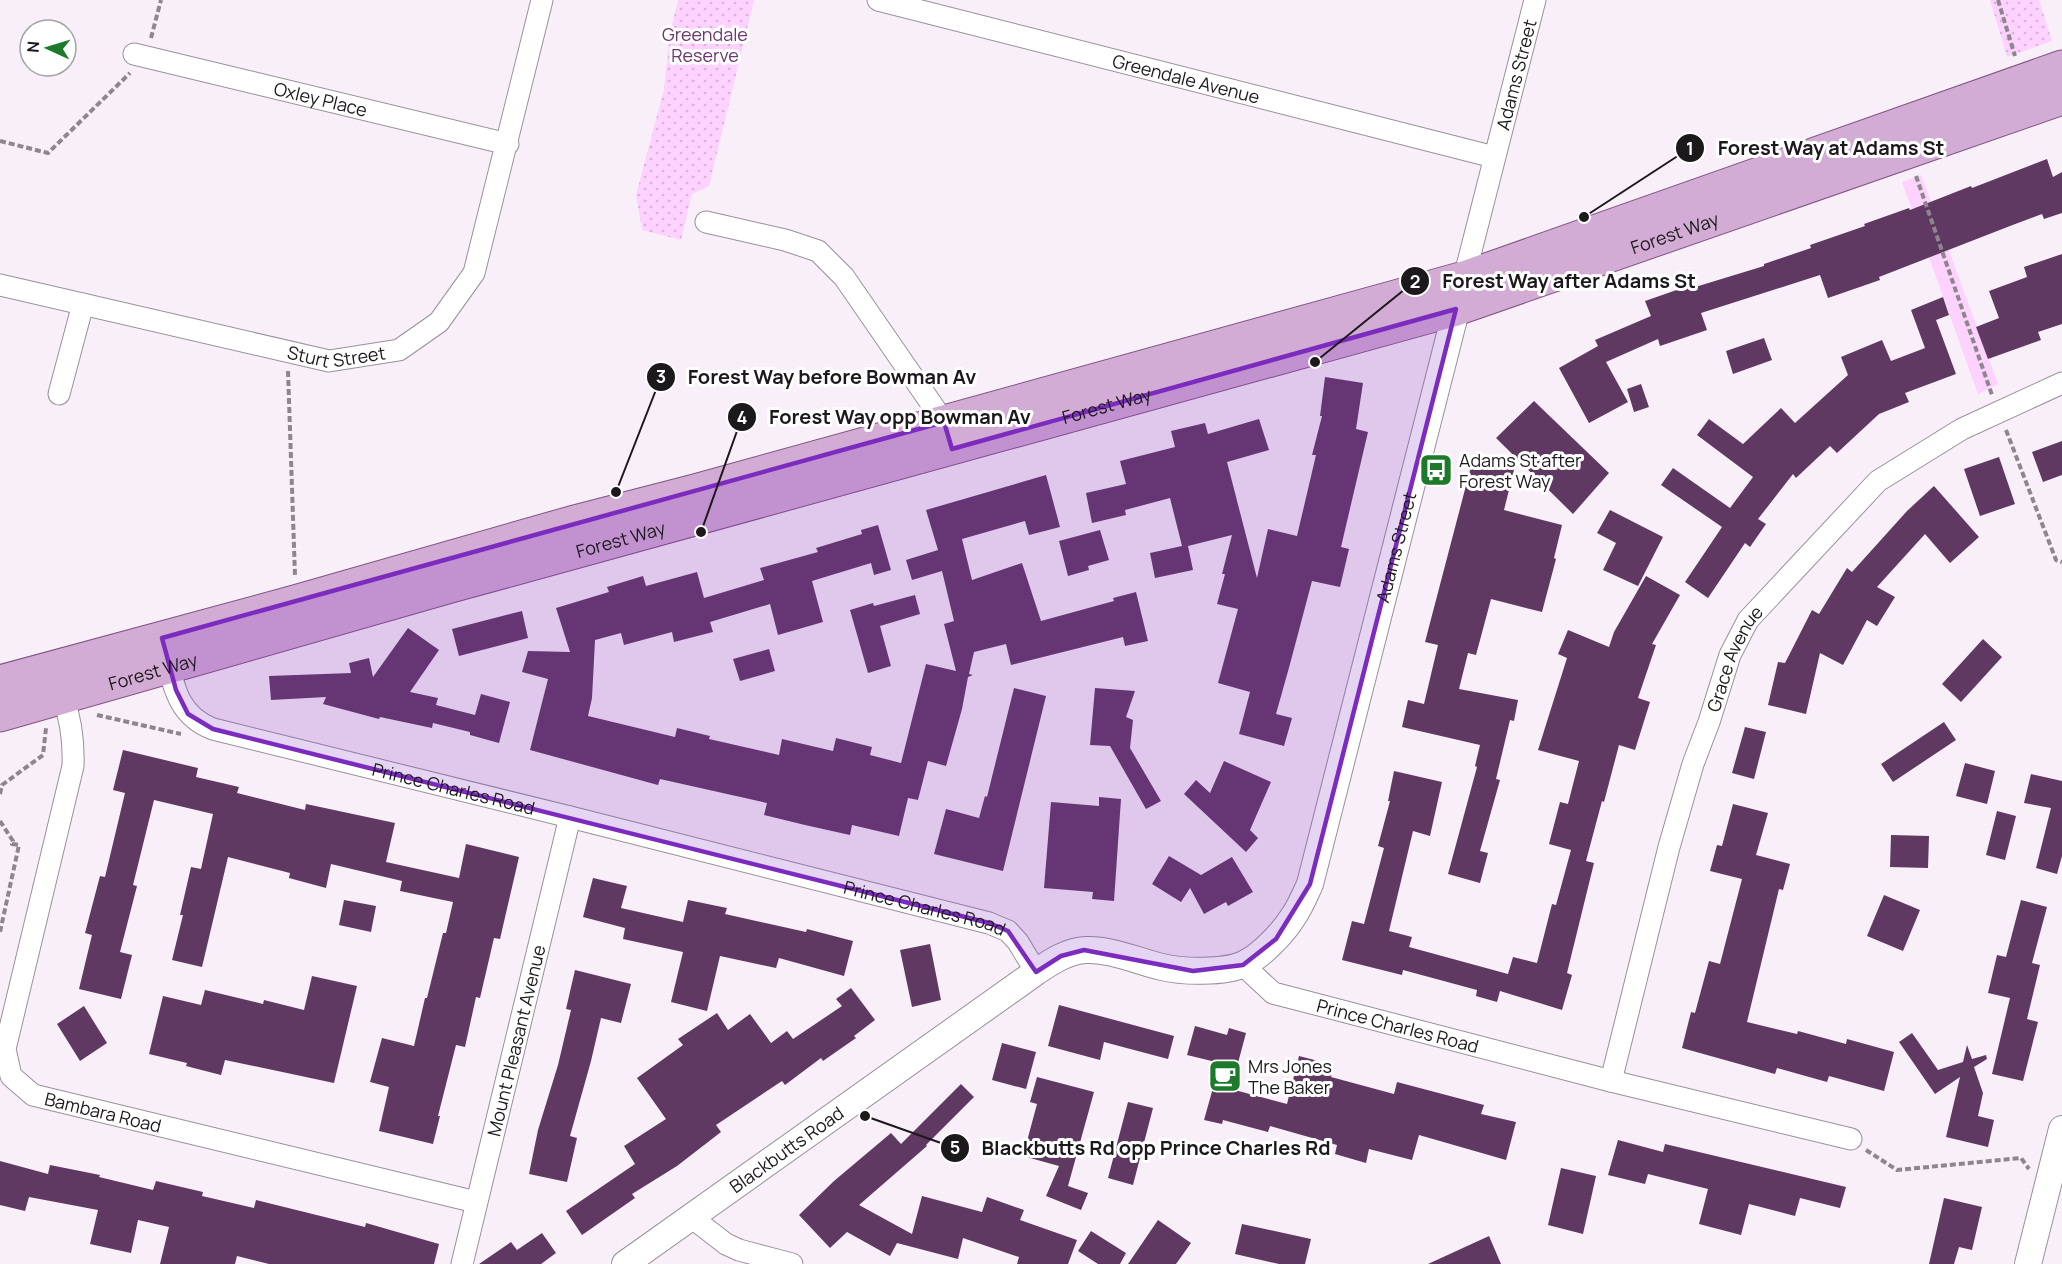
<svg xmlns="http://www.w3.org/2000/svg" width="2062" height="1264" font-family="Manrope,sans-serif">
<style>
.green{fill:#fdd2fe}
.park{fill:url(#park-dots)}
.building{fill:#5f3961}
.lines{fill:none;stroke-linecap:round;stroke-linejoin:round}
.minor-casing{stroke:#99909a;stroke-width:23}
.tertiary-casing{stroke:#99909a;stroke-width:28}
.primary-casing{stroke:#7f5481;stroke-width:35}
.path{stroke:#8d868d;stroke-width:4;stroke-dasharray:6 3;stroke-linecap:butt}
.minor{stroke:#fff;stroke-width:21}
.tertiary{stroke:#fff;stroke-width:26}
.primary{stroke:#d2acd4;stroke-width:33}
.marked{fill:#7b2cbf;fill-opacity:0.2;stroke:#7b2cbf;stroke-width:4.5;stroke-linejoin:round}
.labels{text-anchor:middle;dominant-baseline:central;stroke-width:6;stroke-linejoin:round;paint-order:stroke}
.park-label{font-size:18px;fill:#6c366f;stroke:#fff}
.street-label{font-size:18px;fill:#1c181c;stroke:#fff}
.poi-label{font-size:18px;fill:#1c181c;stroke:#fff;text-anchor:start}
.leader{fill:none;stroke:#1c181c;stroke-width:2}
.callout-dot{fill:#1c181c;stroke:#fff;stroke-width:2}
.mark-label{font-size:18px;text-anchor:middle;font-weight:bold;fill:#fff}
.callout-label{font-size:20px;text-anchor:middle;font-weight:bold;fill:#1c181c;stroke:#fff;stroke-width:6;stroke-linejoin:round;paint-order:stroke}
</style>
<defs>
<pattern id="park-dots" width="8" height="8" patternUnits="userSpaceOnUse" patternTransform="scale(1.5)"><rect width="8" height="8" fill="#fdd2fe"/><path d="M2 2h.1M6 6h.1" fill="none" stroke="#d8b4d9" stroke-width="1.8" stroke-linecap="round"/></pattern>
</defs>
<rect width="100%" height="100%" fill="#f9eff9"/>
<path class="green" d="M1921,175L1998,384L1978,394L1902,182Z"/>
<path class="park" d="M678,0H754L709,186L692,194L681,240L642,230L636,195L664,89L670,33Z
M1990,0H2039L2052,41L2007,57Z"/>
<path class="building" d="M2047,159L2053,177L2062,172V213L2044,219L2042,214L2010,226L1879,277L1880,280L1828,298L1820,275L1701,313L1707,330L1660,346L1658,339L1606,362L1628,402L1589,423L1559,368L1598,346L1595,340L1651,316L1645,301L1691,285L1692,288L1764,266V264L1811,248L1810,245L1865,226L1864,224L1909,208L1910,210L1971,186L1972,188Z
M2062,254V324L2038,332L2041,340L1988,359L1976,327L1999,318L1989,291L2027,277L2024,267Z
M1943,297L1949,315L1936,320L1956,374L1905,393L1909,402L1879,414L1837,453L1830,446L1796,478L1793,474L1758,519L1766,524L1750,547L1745,543L1708,598L1685,582L1722,527L1661,485L1673,468L1730,508L1753,477L1697,435L1709,419L1743,444L1781,408L1795,423L1848,375L1841,357L1882,340L1891,361L1925,348L1911,310Z
M1764,338L1772,360L1733,374L1726,351Z
M1325,377L1363,383L1356,429L1368,432L1341,547L1349,549L1340,587L1312,581L1290,664L1276,714L1292,718L1284,746L1239,734L1250,692L1218,683L1238,609L1217,604L1225,574H1222L1232,535L1188,546L1193,570L1155,578L1150,553L1182,546L1170,498L1125,510L1126,515L1092,523L1086,493L1126,484L1120,461L1175,447L1171,431L1205,423L1208,434L1259,419L1269,450L1227,462L1257,578L1268,529L1297,536L1316,455H1312L1322,416H1320Z
M1641,384L1649,407L1634,412L1627,389Z
M1534,401L1609,473L1573,514L1496,438Z
M2062,441V475L2043,482L2032,452Z
M1474,455L1515,466L1504,510L1562,525L1554,558L1556,559L1542,612L1491,599L1476,655L1468,653L1459,689L1518,700L1514,721L1510,720L1496,779L1500,780L1480,851L1488,853L1480,883L1448,874L1477,767L1475,766L1480,745L1402,727L1408,700L1424,704L1438,645L1425,642Z
M1999,457L2015,504L1980,516L1964,469Z
M1046,475L1060,527L1029,535L1025,521L962,539L972,580L1022,563L1041,621L1114,601L1113,598L1136,592L1148,641L1125,646L1123,637L1011,665L1006,644L974,652L969,674L973,675L968,677L962,709L946,766L928,761L918,800L908,798L899,836L852,825L850,835L805,825L764,815L767,803L660,779L658,785L530,750L548,679L522,672L528,651L570,652L556,608L609,592L607,587L643,576L646,586L697,572L704,598L764,580L760,568L818,552L816,548L862,534L861,530L878,525L891,570L874,575L871,563L812,581L823,622L778,635L770,604L710,622L713,632L674,642L672,632L624,645L621,633L595,640L592,698L588,716L675,737L677,728L710,736L709,739L779,755L782,739L833,751L836,738L872,747L870,755L901,763L926,664L956,671L944,624L954,621L942,571L912,580L906,560L938,550L926,510Z
M1934,486L1979,537L1950,563L1925,534L1877,587L1895,597L1877,626L1867,620L1843,665L1820,653L1806,714L1768,705L1778,662L1785,663L1812,610L1819,614L1847,568L1852,572L1907,511Z
M1610,510L1663,537L1638,586L1603,570L1616,543L1597,533Z
M1100,530L1109,560L1088,566L1089,570L1068,576L1059,541Z
M1646,576L1680,595L1652,644L1656,645L1638,698L1650,702L1635,750L1619,745L1604,802L1602,801L1586,861L1594,863L1567,973L1572,975L1562,1010L1500,991L1497,1002L1476,996L1477,990L1403,970L1402,975L1342,960L1352,921L1364,924L1384,848L1378,846L1390,801H1388L1394,771L1442,782L1430,836L1413,831L1389,931L1412,937L1409,947L1508,974L1513,957L1537,963L1552,904L1556,905L1571,850L1549,844L1560,802L1568,804L1579,761L1538,750L1567,658L1558,654L1568,630L1609,647L1614,632Z
M915,595L920,614L880,626L891,666L868,673L850,610L873,603L874,606Z
M522,611L528,638L459,656L452,629Z
M408,628L439,650L410,692L438,698L436,705L475,715L481,694L510,702L499,743L470,735V732L433,723L432,728L380,717L379,719L323,704L326,697L271,700L269,676L351,673L349,663L369,658L373,677Z
M1983,639L2002,657L1961,702L1942,684Z
M769,649L775,671L740,681L733,659Z
M1014,688L1046,696L1003,871L934,854L946,809L979,818L985,796L987,797Z
M1095,688L1135,691L1126,717L1133,720L1130,748L1161,801L1146,809L1110,746L1090,745Z
M1944,722L1956,740L1893,782L1881,764Z
M1745,727L1766,732L1754,779L1732,773Z
M123,750L198,768L196,777L239,787L237,793L305,810L306,804L395,823L386,862L459,878L466,844L519,857L500,939L494,938L480,998L476,997L465,1047L456,1045L438,1116H440L433,1144L379,1131L389,1087L370,1082L382,1038L414,1046L425,998H427L443,933H446L453,902L400,891L402,881L331,864L326,888L289,878L290,873L228,857L202,967L172,960L183,915H180L191,867L201,869L213,814L154,800L133,885L137,886L120,952L132,955L121,999L79,989L92,935L85,933L100,876L105,877L125,793L113,790Z
M1224,761L1271,782L1250,830L1258,838L1246,852L1184,794L1196,780L1210,793Z
M1965,763L1995,771L1987,804L1956,796Z
M2031,774L2062,781V856L2057,874L2036,868L2051,808L2024,803Z
M1099,797L1121,799L1114,901L1092,899L1093,892L1044,888L1051,802L1099,806Z
M1733,804L1768,813L1756,855L1790,864L1783,890L1779,889L1747,1022L1797,1034L1798,1031L1846,1044L1847,1039L1894,1052L1884,1091L1829,1076L1827,1082L1777,1068L1775,1074L1682,1048L1691,1012L1695,1013L1709,961L1720,964L1742,879L1710,871L1717,845L1722,846Z
M1997,811L2016,816L2005,860L1986,855Z
M1891,835L1929,836L1928,868L1890,867Z
M1169,856L1201,875L1232,857L1253,892L1228,906L1226,902L1204,914L1190,888L1181,902L1152,884Z
M593,878L627,886L621,908L683,922L688,900L727,908L725,914L806,932L807,929L853,941L844,976L779,958L776,968L720,956L707,1011L671,1002L683,952L623,939L625,928L583,917Z
M1884,895L1920,910L1903,951L1867,936Z
M344,900L376,906L371,932L339,925Z
M2021,900L2047,907L2032,963L2040,965L2027,1019L2038,1022L2023,1081L1992,1074L2010,998L1988,993L1997,955L2006,957Z
M930,944L941,1000L912,1007L900,950Z
M575,970L631,984L621,1023L601,1018L591,1061L570,1136L577,1138L567,1182L529,1174L538,1130L558,1065L571,1010L566,1009Z
M312,976L357,986L334,1083L225,1060L221,1075L186,1066L187,1063L149,1054L163,996L201,1005L205,990L263,1004L264,1000L304,1010Z
M851,988L875,1020L854,1036L856,1038L823,1061L821,1058L785,1085L782,1081L716,1125L721,1132L677,1166L632,1194L635,1198L582,1235L566,1211L635,1164L624,1146L666,1119L637,1078L683,1045L678,1039L717,1013L728,1030L750,1014L771,1043L787,1031L793,1039L842,1006L836,999Z
M1059,1005L1174,1036L1168,1059L1104,1042L1100,1060L1048,1046Z
M84,1006L107,1043L80,1061L57,1024Z
M1195,1026L1227,1035L1229,1028L1246,1033L1231,1089L1287,1104L1299,1056L1334,1065L1331,1077L1394,1094L1397,1082L1484,1105L1481,1114L1516,1122L1506,1160L1419,1135L1412,1160L1369,1149L1366,1163L1335,1154L1337,1145L1270,1126L1268,1132L1223,1120L1222,1124L1204,1120L1220,1063L1187,1055Z
M1912,1033L1938,1070L1963,1062L1967,1045L1972,1059L1986,1055L1987,1059L1974,1067L1983,1093L1978,1116L1994,1120L1988,1147L1946,1137L1960,1077L1935,1094L1899,1042Z
M1002,1043L1036,1052L1026,1089L992,1080Z
M1037,1077L1094,1092L1068,1186L1088,1193L1081,1210L1046,1196L1059,1166L1023,1156L1037,1104L1030,1102Z
M961,1084L974,1097L926,1145L927,1146L859,1205L912,1234L922,1196L982,1212L987,1197L1024,1210L1020,1220L1077,1240L1068,1264H1017L1019,1257L963,1238L958,1259L897,1243L890,1256L847,1232L830,1248L799,1215L834,1181L891,1133L901,1144Z
M1128,1102L1153,1108L1133,1185L1108,1178Z
M1618,1140L1663,1152L1665,1144L1846,1187L1840,1208L1800,1198L1795,1216L1749,1204L1741,1235L1699,1224L1708,1189L1648,1174L1645,1184L1608,1175Z
M0,1161L48,1174L50,1165L100,1175L99,1177L153,1190L156,1181L203,1192L202,1196L254,1208L256,1200L365,1227L366,1223L439,1244L434,1264H269L237,1256L235,1264H160L169,1227L138,1220L131,1253L90,1244L98,1210L29,1197L25,1211L0,1205Z
M1561,1168L1596,1176L1583,1234L1548,1225Z
M1944,1198L1982,1207L1972,1250L1959,1247L1954,1264H1929Z
M1158,1220L1191,1243L1176,1264H1128Z
M1242,1224L1311,1239L1305,1264H1279L1235,1254Z
M1091,1231L1126,1253L1120,1264H1098L1078,1251Z
M542,1233L556,1253L541,1264H479L511,1242L517,1250Z
M1489,1236L1501,1264H1428Z"/>
<g class="lines">
<g class="minor-casing">
<g id="minor">
<path id="s1" d="M878,0L1494,157"/>
<path id="s2" d="M134,54L508,144"/>
<path d="M706,222L785,240L818,251L844,277L944,422L947,431"/>
<path id="s3" d="M1464,278L1535,0"/>
<path id="s4" d="M0,285L329,361L399,350L439,322L474,273L542,0"/>
<path d="M59,394L83,304"/>
<path id="s5" d="M166,656C174,688 179,716 213,729L570,817L989,923L1008,931L1018,942L1036,972"/>
<path id="s6" d="M63,697C71,720 74,741 73,766L5,1049L11,1076L33,1095L476,1202"/>
<path id="s7" d="M1243,965L1273,993L1611,1081L1851,1139"/>
<path id="s8" d="M1611,1081L1669,847L1693,764L1709,722L1730,655L1748,620L1878,481L1962,429L2062,383"/>
<path d="M691,1217L726,1244L739,1250L792,1264"/>
<path id="s9" d="M462,1264L570,817"/>
</g>
</g>
<g class="tertiary-casing">
<g id="tertiary">
<path id="s10" d="M625,1264L1036,972C1051,962 1067,951 1086,950C1111,949 1137,961 1162,967C1182,972 1225,973 1244,964C1261,956 1283,933 1293,917C1300,907 1305,895 1310,884L1460,295"/>
<path d="M2028,1264L2062,1129"/>
</g>
</g>
<g class="primary-casing">
<g id="primary">
<path d="M0,682L295,602L571,523L695,491L1464,278L2062,67"/>
<path id="s11" d="M0,715L451,586L1456,309L2062,98"/>
</g>
</g>
<path class="path" d="M1998,0L2015,56
M151,38L161,0
M0,141L48,153L130,73
M1916,176L1992,395
M288,371L295,576
M2006,430L2056,560L2062,562
M97,715L181,734
M0,794L2,785L43,755L46,728
M0,821L13,841L12,844L19,845L0,932
M1866,1150L1897,1170L2021,1158L2029,1169"/>
<use href="#minor" class="minor"/>
<use href="#tertiary" class="tertiary"/>
<use href="#primary" class="primary"/>
</g>
<path class="marked" d="M1456,309L1310,884L1276,939L1243,965L1193,971L1084,950L1061,956L1036,972L1008,931L989,923L213,729L188,714L176,690L162,638L944,422L952,449Z"/>
<defs>
<g id="bus-square" transform="scale(1.725)"><rect x="-9" y="-9" width="18" height="18" rx="4" fill="#1c7a2a" stroke="#fff"/><path d="M-5-6H5V4H4V6H2V4H-2V6H-4V4H-5ZM-3.5-4V0h7V-4ZM-3.5 1.2v1.5H-2V1.2ZM2 1.2v1.5H3.5V1.2Z" fill="#fff"/></g>
<g id="cafe-square" transform="scale(1.725)"><rect x="-9" y="-9" width="18" height="18" rx="4" fill="#1c7a2a" stroke="#fff"/><path d="M-5.5-4.5H6V0H3Q3 3.5 0 3.5H-2.5Q-5.5 3.5-5.5 0ZM3-3.2v2h1.7v-2ZM-6 4.5H4V6H-6Z" fill="#fff"/></g>
</defs>
<g fill-rule="evenodd">
<use href="#bus-square" x="1436" y="470"/>
<use href="#cafe-square" x="1225" y="1076"/>
</g>
<g class="labels">
<g class="park-label">
<text x="705" y="34">Greendale<tspan x="705" dy="21">Reserve</tspan></text>
</g>
<g class="street-label">
<text stroke="none"><textPath href="#s3" startOffset="210">Adams Street</textPath></text>
<text stroke="none"><textPath href="#s1" startOffset="318">Greendale Avenue</textPath></text>
<text stroke="none"><textPath href="#s2" startOffset="192">Oxley Place</textPath></text>
<text stroke="none"><textPath href="#s11" startOffset="1743">Forest Way</textPath></text>
<text stroke="none"><textPath href="#s4" startOffset="345">Sturt Street</textPath></text>
<text stroke="none"><textPath href="#s11" startOffset="1149">Forest Way</textPath></text>
<text stroke="none"><textPath href="#s11" startOffset="645">Forest Way</textPath></text>
<text stroke="none"><textPath href="#s10" startOffset="1174">Adams Street</textPath></text>
<text stroke="none"><textPath href="#s8" startOffset="441">Grace Avenue</textPath></text>
<text stroke="none"><textPath href="#s11" startOffset="159">Forest Way</textPath></text>
<text stroke="none"><textPath href="#s5" startOffset="339">Prince Charles Road</textPath></text>
<text stroke="none"><textPath href="#s5" startOffset="825">Prince Charles Road</textPath></text>
<text stroke="none"><textPath href="#s7" startOffset="170">Prince Charles Road</textPath></text>
<text stroke="none"><textPath href="#s9" startOffset="230">Mount Pleasant Avenue</textPath></text>
<text stroke="none"><textPath href="#s6" startOffset="490">Bambara Road</textPath></text>
<text stroke="none"><textPath href="#s10" startOffset="198">Blackbutts Road</textPath></text>
</g>
<g class="poi-label">
<text x="1459" y="460">Adams St after<tspan x="1459" dy="21">Forest Way</tspan></text>
<text x="1248" y="1066">Mrs Jones<tspan x="1248" dy="21">The Baker</tspan></text>
</g>
</g>
<path class="leader" d="M1584 217L1690 148M1315 362L1415 281M616 492L661 377M701 532L742 417M865 1116L955 1148"/>
<g class="callout-dot">
<circle cx="1584" cy="217" r="6"/>
<circle cx="1315" cy="362" r="6"/>
<circle cx="616" cy="492" r="6"/>
<circle cx="701" cy="532" r="6"/>
<circle cx="865" cy="1116" r="6"/>
<circle cx="1690" cy="148" r="15"/>
<circle cx="1415" cy="281" r="15"/>
<circle cx="661" cy="377" r="15"/>
<circle cx="742" cy="417" r="15"/>
<circle cx="955" cy="1148" r="15"/>
</g>
<g class="mark-label">
<text x="1690" y="155">1</text>
<text x="1415" y="288">2</text>
<text x="661" y="383">3</text>
<text x="742" y="424">4</text>
<text x="955" y="1154">5</text>
</g>
<g class="callout-label">
<text x="1831" y="155">Forest Way at Adams St</text>
<text x="1569" y="288">Forest Way after Adams St</text>
<text x="832" y="384">Forest Way before Bowman Av</text>
<text x="900" y="424">Forest Way opp Bowman Av</text>
<text x="1156" y="1155">Blackbutts Rd opp Prince Charles Rd</text>
</g>
<g transform="translate(48 48) rotate(274)"><circle r="28" fill="#ffffff" stroke="#a4a3a4" stroke-width="1.5"/>
<path d="M0-4.5L10 22L0 15L-10 22Z" fill="#1c7a2a"/>
<text y="-9" font-size="16" font-weight="bold" text-anchor="middle" fill="#1c181c">N</text>
</g>
</svg>
